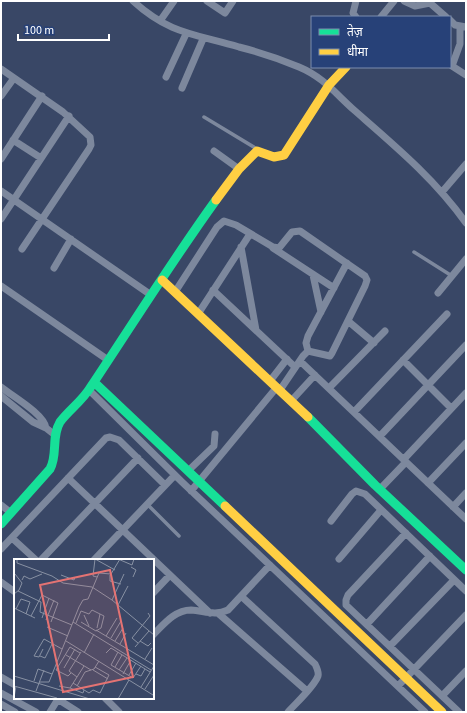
<svg xmlns="http://www.w3.org/2000/svg" width="467" height="713" font-family="'Source Sans 3','Noto Sans Devanagari',sans-serif">
<style>
.lines{fill:none;stroke-linecap:round;stroke-linejoin:round}
.lane{stroke:#7d889d;stroke-width:3.5}
.street{stroke:#7d889d;stroke-width:7}
.fast{stroke:#16e098;stroke-width:9}
.slow{stroke:#ffcf43;stroke-width:9}
.inset-road{fill:none;stroke:#8891a3;stroke-width:1}
.view{fill:#e47373;fill-opacity:0.15;stroke:#e47373;stroke-width:2}
.inset-edge{fill:none;stroke:#fff;stroke-width:2}
</style>
<rect width="100%" height="100%" fill="#394766"/>
<g class="lines">
<path class="lane" d="M204,117L257,149
M414,252L452,276
M147,504L179,536"/>
<path class="street" d="M133,1C169,34 195,34 239,47C259,52 280,59 299,67C323,77 335,93 354,110C394,145 435,179 466,223
M207,1L225,13L233,1
M404,1L415,6L430,3L446,17
M356,17L353,13L356,1
M381,17L394,1
M450,20L455,25L466,27
M160,21L174,1
M460,27V44L452,66L466,75
M1,69L63,112L90,137L91,145L89,149L22,249
M166,77L186,34
M182,88L203,39
M1,96L14,78
M13,140L41,158
M214,151L239,169
M1,159L42,96
M1,191L151,295
M442,192L466,164
M1,219L69,116
M241,247L256,330
M273,248L334,288
M54,268L71,239
M313,275L321,312
M1,286L108,360
M213,290L295,367
M175,292L217,227L224,221L236,225L273,247L279,248L292,232L300,231L365,276L367,280L365,286L332,353L330,356L308,351L303,356L280,390
M438,293L466,259
M198,314L250,234
M348,321L374,343
M308,351L306,343L308,336L347,263
M403,360L451,408
M300,361L466,519
M270,381L287,359
M1,387C12,396 44,414 46,428
M329,388L385,331
M89,390L182,482L425,712
M1,396L33,422L46,428L55,435
M292,400L315,375
M354,412L447,314
M380,436L466,345
M404,459L466,393
M188,471L214,446L215,434
M68,478L210,613
M428,483L466,443
M380,489L406,462
M191,491L277,387
M1,505L10,512
M453,507L466,493
M331,521L352,494L356,491L365,494L466,591
M406,533L348,595L346,600V605L459,712
M12,538L36,560
M1,549L106,438L110,437L119,440L165,485
M339,559L381,510
M41,560L138,458
M94,560L175,475
M1,582L15,592
M153,593L170,575
M241,596L315,664C317,668 319,672 318,676C314,687 296,703 288,712
M219,614L307,691
M367,624L430,556
M153,635C164,624 175,610 191,610C205,611 215,616 228,610L270,565
M390,646L454,580
M1,677L15,685
M398,686L466,615
M1,693L36,712
M442,696L466,671
M56,698L78,712
M105,698L119,712
M1,704L15,712
M50,712L58,699"/>
<path class="fast" d="M94,382L225,506
M308,417L375,485L466,570
M1,524L50,469C58,455 51,437 60,422C69,410 82,401 90,388C132,325 172,261 216,200"/>
<path class="slow" d="M216,200L239,169L257,151L274,157L284,155L329,85L346,67
M162,280L308,417
M225,506L442,712"/>
</g>
<g transform="translate(14 559)">
<rect width="140" height="140" fill="#394766"/>
<path class="inset-road" d="M3,0V4L38,17L49,24L78,28L98,41L140,76M81,0L101,11M81,0L79,17L83,18M104,0L118,6L120,0M117,8L122,11L119,18M47,16L60,21L61,18M96,16V22L107,25M8,21L10,17L16,20L28,15M4,32L27,43L26,53L58,66M0,35L5,31L8,24L1,15M98,41L110,15M104,46L114,27M0,49L21,59M2,50L7,40L16,43L12,55M70,56L75,67M17,57L28,36L44,44L37,63M28,59L35,39M32,61L40,41M59,63L137,111M67,63L82,72M62,64L67,52L75,55L78,51L90,57L87,69L82,72M33,68L54,77M83,69L86,55M82,71L140,106M92,77L103,59M97,79L107,62M30,80L48,90M52,82L139,136M101,82L109,69M126,82L134,87L137,84M124,84L118,79L136,57L134,54M106,85L112,74M121,88L135,72M29,90L25,98L20,97L30,80M104,93L97,106L119,119L127,107M70,94L80,75M92,94L97,89L136,113M52,96L77,111M26,97L31,99L38,85M131,100L138,89M101,108L108,96M50,109L61,90M79,111L94,120M105,111L113,99M57,114L54,117L42,111L56,88L66,94M109,115L117,101M122,115L127,117L131,110M115,116L122,104M0,117L76,140M63,118L55,112L67,93M20,122L24,110L38,115M25,123H35L65,48L69,41L74,40L85,14L97,15L106,0M59,124L75,134L79,131L86,134L95,116L81,108M0,127L43,139M45,127L56,129L70,107M63,127L71,113L80,110L85,102M127,128L140,107M56,129L69,134L70,131M131,130L140,116M22,132L30,111M0,139L2,127M104,140L115,121"/>
<path class="view" d="M96,11L119,118L49,133L26,26Z"/>
<rect width="140" height="140" class="inset-edge"/>
</g>
<rect width="467" height="713" fill="none" stroke="#ffffff" stroke-width="4"/>
<rect x="311" y="16" width="140" height="52" fill="#274178" stroke="#7d8dae"/>
<rect x="319" y="29" width="20" height="6" fill="#16e098" stroke="#7d8dae"/>
<text x="347" y="36" font-size="12" fill="#ffffff">तेज़</text>
<rect x="319" y="49" width="20" height="6" fill="#ffcf43" stroke="#7d8dae"/>
<text x="347" y="56" font-size="12" fill="#ffffff">धीमा</text>
<path d="M18 34v6h91v-6" fill="none" stroke="#ffffff" stroke-width="2"/>
<text x="24" y="34" font-size="12" fill="#ffffff" stroke="#274178" stroke-width="3" paint-order="stroke">100 m</text>
</svg>
